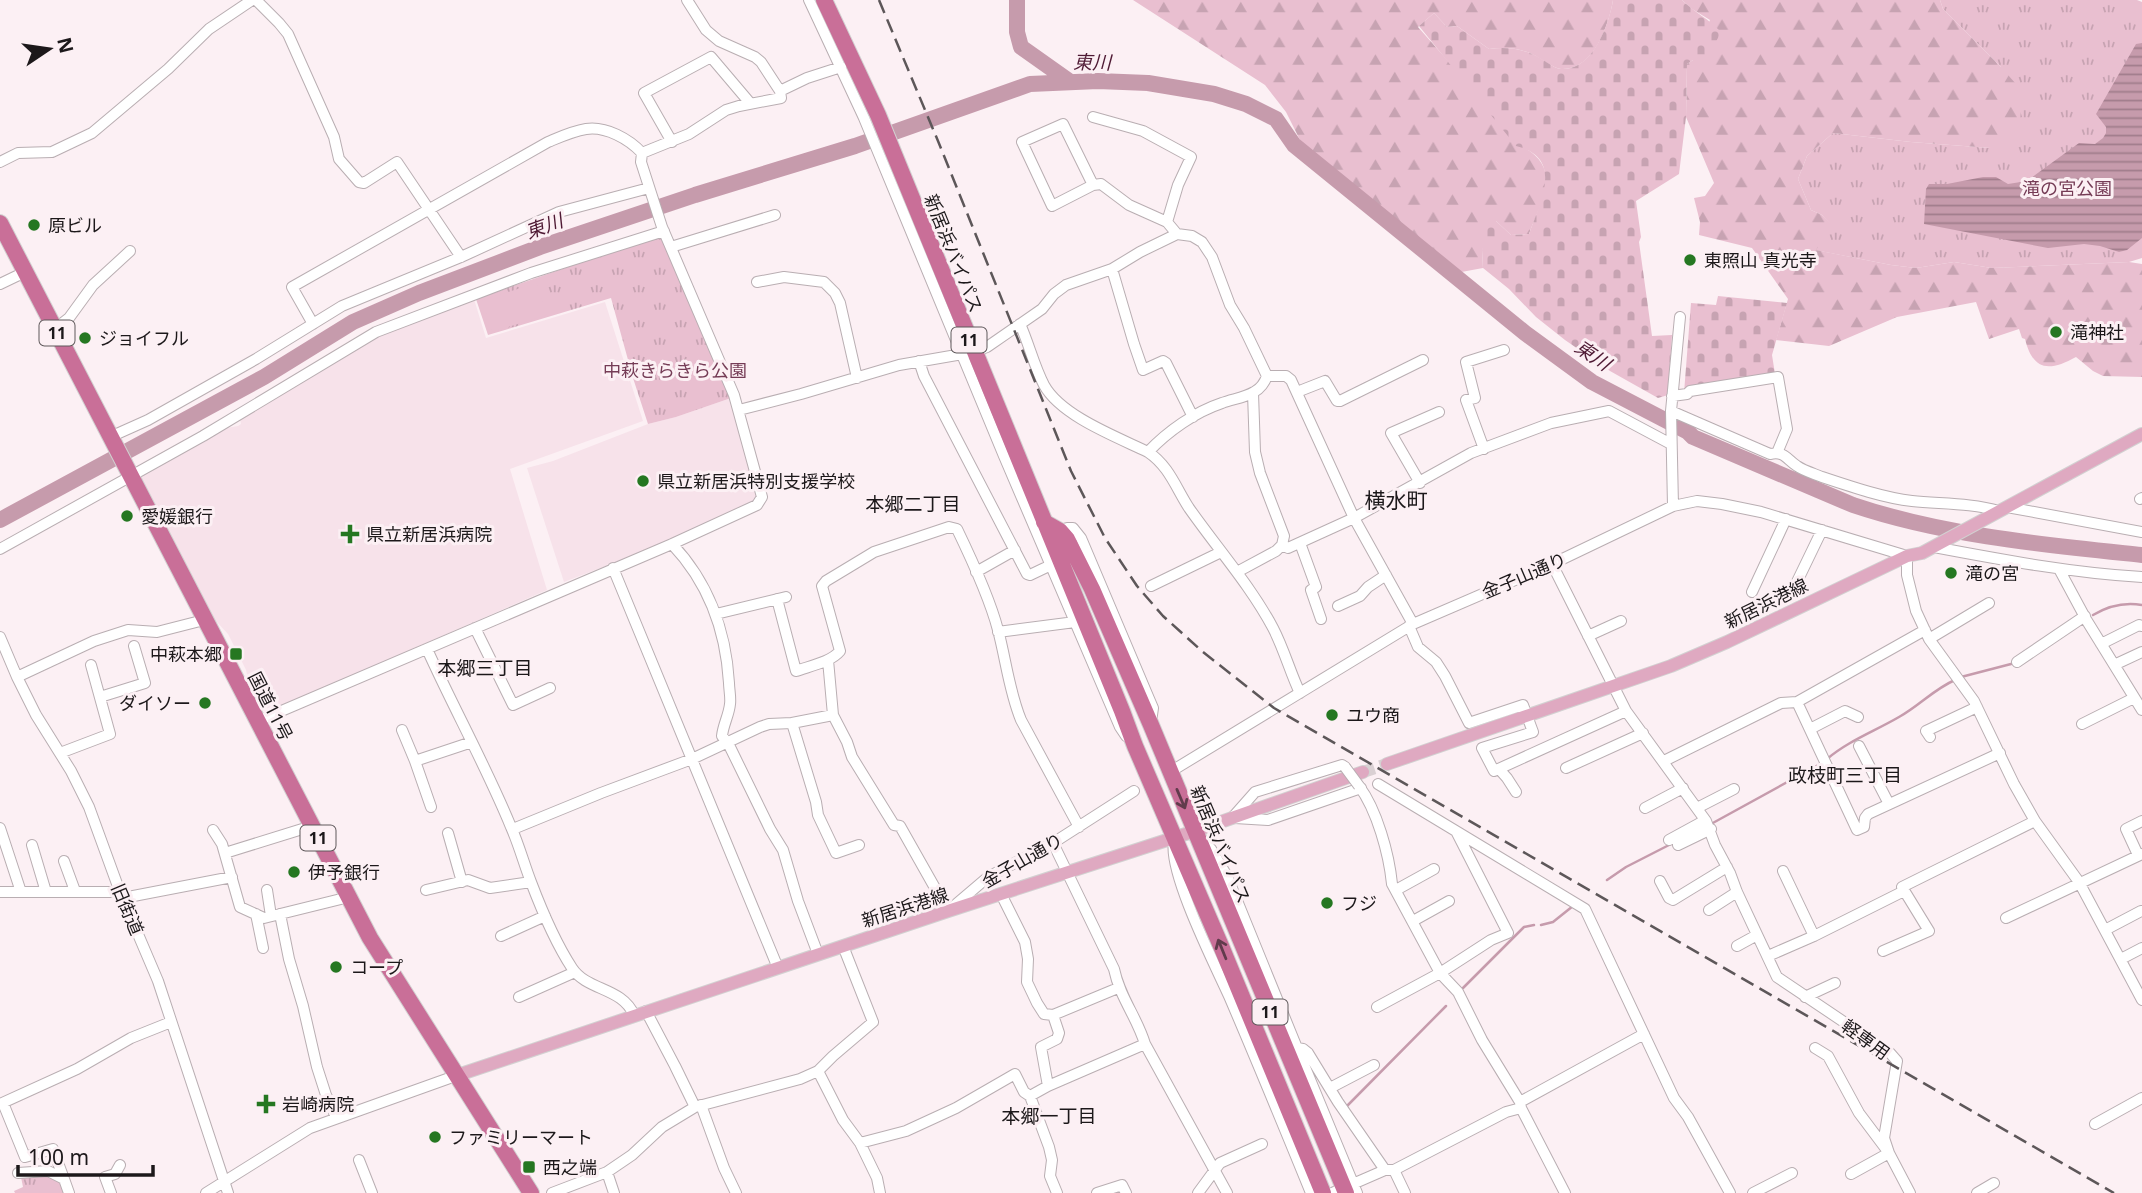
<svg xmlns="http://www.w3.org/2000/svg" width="2142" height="1193" font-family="'Noto Sans','Noto Sans JP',sans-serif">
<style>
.built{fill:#f7e2ea}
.grass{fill:url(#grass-tufts)}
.forest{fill:url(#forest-firs)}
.cemetery{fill:url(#cemetery-stones)}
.pitch{fill:#e9bfd0}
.water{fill:url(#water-rules)}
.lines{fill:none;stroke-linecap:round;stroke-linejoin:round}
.stream{stroke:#c69bac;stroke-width:2.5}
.river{stroke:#c69bac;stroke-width:16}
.major-tunnel{stroke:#dad0d3;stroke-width:12;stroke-dasharray:12 6;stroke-linecap:butt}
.minor-casing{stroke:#b9aeb2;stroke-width:12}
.major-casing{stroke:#d2d1d1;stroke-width:14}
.highway-casing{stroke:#d2d1d1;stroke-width:18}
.minor{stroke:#fff;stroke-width:10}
.major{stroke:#dfa9c1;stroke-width:12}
.highway{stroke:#c96f98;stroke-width:16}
.rail{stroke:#5d5759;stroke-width:2.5;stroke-dasharray:14 7;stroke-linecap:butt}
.minor-bridge-casing{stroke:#b9aeb2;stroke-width:12;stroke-linecap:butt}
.minor-bridge{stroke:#fff;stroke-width:10}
.oneway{stroke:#613b4c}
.poi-dot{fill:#257721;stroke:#fcf0f4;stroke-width:2.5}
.labels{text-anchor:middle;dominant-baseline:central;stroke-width:6;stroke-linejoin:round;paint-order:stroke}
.shield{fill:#fcf0f4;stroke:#5f595b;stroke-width:2}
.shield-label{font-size:16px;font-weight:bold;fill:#1c181a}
.park-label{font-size:18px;fill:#753c56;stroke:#fcf0f4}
.poi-label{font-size:18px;fill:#1c181a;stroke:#fcf0f4;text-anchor:start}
.street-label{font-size:18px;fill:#1c181a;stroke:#fcf0f4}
.water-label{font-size:19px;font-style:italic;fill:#4f1a34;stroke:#fcf0f4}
.neighbourhood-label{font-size:19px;fill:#1c181a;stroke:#fcf0f4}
.quarter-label{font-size:21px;fill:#1c181a;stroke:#fcf0f4}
</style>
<defs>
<pattern id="grass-tufts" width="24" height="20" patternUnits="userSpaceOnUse" patternTransform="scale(1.75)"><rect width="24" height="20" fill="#e9bfd0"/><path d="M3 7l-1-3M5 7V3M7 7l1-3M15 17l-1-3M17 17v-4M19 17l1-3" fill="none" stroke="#c7a3b2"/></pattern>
<pattern id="forest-firs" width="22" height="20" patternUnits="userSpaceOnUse" patternTransform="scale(1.75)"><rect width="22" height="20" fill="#e9bfd0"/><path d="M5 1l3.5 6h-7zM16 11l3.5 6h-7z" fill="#c7a3b2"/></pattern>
<pattern id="cemetery-stones" width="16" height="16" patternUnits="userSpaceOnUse" patternTransform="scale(1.75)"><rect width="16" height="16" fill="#e9bfd0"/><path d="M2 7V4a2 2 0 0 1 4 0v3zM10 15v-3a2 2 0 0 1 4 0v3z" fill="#c7a3b2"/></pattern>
<pattern id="water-rules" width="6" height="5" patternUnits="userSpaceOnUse" patternTransform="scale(1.75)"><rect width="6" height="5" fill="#c69bac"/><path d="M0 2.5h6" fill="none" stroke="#a07d8b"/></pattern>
</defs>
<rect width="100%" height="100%" fill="#fcf0f4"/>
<path class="built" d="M474,299L486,338L605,302L643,421L510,469L547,590L296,700L275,708L263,710L260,708L251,691L246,670L228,634L214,619L141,477L146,472L226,428L238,426L241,424L240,418L385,331Z
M731,398L757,493L752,504L642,552L564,582L527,468L553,461L648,424L676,417Z"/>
<path class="grass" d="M1940,0H2137L2142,2V258L2129,262L1992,268L1954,262L1916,268L1891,265L1815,250L1832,225L1822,215L1811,210L1798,179L1807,156L1833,133L1911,142L1990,148L2001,67L1943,9Z
M660,235L731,398L676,417L648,424L633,378L611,298L488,335L476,299Z
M48,1174L60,1180L64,1193H15L14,1191L23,1187L21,1177Z"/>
<path class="forest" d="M1133,0H1613C1609,25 1593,71 1561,69C1552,68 1541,58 1532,54C1518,48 1504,47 1489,49L1457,26L1447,27L1434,13L1418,27L1525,148C1563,170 1540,203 1529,234L1511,235L1496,221L1482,250L1483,268L1456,273L1302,144L1286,112L1265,85Z
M1682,0H1940L1943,9L2001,67L2023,92L2019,129L2006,141L1990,148L1911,142L1833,133L1807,156L1798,179L1811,210L1822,215L1833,225L1816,250L1891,265L1916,268L1954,262L1992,268L2129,262L2142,264V377L2103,376L2093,371L2076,357C2049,372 2033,371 2025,339L2022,338L2019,329L1989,339L1976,302L1897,317L1829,346L1776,340L1788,299L1752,248L1699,235L1700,222L1694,198L1705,196L1714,183L1686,117L1687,64L1693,60L1710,20L1692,9Z"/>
<path class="cemetery" d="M1613,0H1682C1694,12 1709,19 1721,32L1707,59L1693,60L1687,64L1686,117L1679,174L1636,201L1641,237L1639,242L1652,336L1672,335L1668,395L1658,398L1610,371L1565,340L1536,317L1509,289L1483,268L1482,250L1486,219L1496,221L1511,235L1529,234C1540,202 1565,158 1516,146L1419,26L1434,13L1447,27L1457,26L1489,49C1504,47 1518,48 1532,54C1541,57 1552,68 1561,69C1593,71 1609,24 1613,0Z
M1718,296L1787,303L1772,355L1775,374L1684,393L1691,303L1716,305Z"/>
<path class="pitch" d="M537,283L547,315L492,332L482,300Z"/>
<path class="water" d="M2142,43V238L2127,250L2119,252L2100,246L2084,244L2048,248L1924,224L1926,189L1929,184H1947L1983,177H1996L2008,184L2027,181L2079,143L2095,144L2103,138L2106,133V127L2096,114L2136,44Z"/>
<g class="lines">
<path class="stream" d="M2093,615C2108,606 2125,602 2142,605
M1961,677L2011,664
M1827,759C1848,741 1875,731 1899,717C1919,706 1934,689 1955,680
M1711,824L1822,763
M1607,880L1626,867L1671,844
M1541,925L1553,922L1573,906
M1463,988L1524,927L1534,925
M1346,1107L1446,1006"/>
<path class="river" d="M1017,0V32L1021,47L1069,81
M0,520L264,377L353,322L419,293L540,247L695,195L855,146L1030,84L1098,81L1148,83L1214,94L1246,104L1276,119L1294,145L1525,333L1592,382L1688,432L1693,437L1853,505C1945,536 2046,545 2142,555"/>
<path class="major-tunnel" d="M1363,772L1387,764"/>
<g class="minor-casing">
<path id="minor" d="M256,0L279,23L288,34L334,137L339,159L359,182L364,183L397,162L461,257
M687,0L706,30L719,41L755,57L761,62L780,91
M809,0L864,118L1004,456L1120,727L1126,736
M1093,117L1143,131L1191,157L1178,185L1167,222
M672,142L644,93L711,57L750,103
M0,162L18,153L52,152L92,133L168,69L209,29L252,0
M1093,185L1063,124L1022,142L1052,206L1093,185L1101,184L1129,205L1167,222L1177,234
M671,247L775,215
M1112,269L1134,344L1143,370L1163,361L1166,363L1193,417
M757,282L784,277L824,282L835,293L840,303L857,378
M0,284L25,272
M313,324L292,287L548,142C560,137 573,131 586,129C606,126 629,139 642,153
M1020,324C1029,344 1034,366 1044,385C1061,416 1117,437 1148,452C1169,466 1176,488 1189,508C1217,548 1250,585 1273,628C1284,649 1290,672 1300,693
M55,329L69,318L93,285L130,251
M919,361L924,376L1027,574L1030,575L1051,565
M1297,392L1325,381L1337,401H1340L1423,360
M1672,396L1687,394L1690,391L1778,377L1787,429L1777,453
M739,410L801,394L899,365L974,352L987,347L1042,309L1054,294L1066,285L1112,269L1140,252L1177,234L1192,236L1202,242L1212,257L1230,305L1244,328L1267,376H1286L1291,380L1354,518L1413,624
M1671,411L1770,454C1785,451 1786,459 1797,466C1804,471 1815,474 1822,477C1849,486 1884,498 1912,501C1941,504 1971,503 1999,511
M110,437L148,420L256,359L342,306L461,257L559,212L649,188
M1484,449L1466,400L1475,398L1466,362L1504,350
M1148,452C1168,431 1195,412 1222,403C1232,399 1244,398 1254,392C1260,389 1265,382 1267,376
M1420,483L1391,433L1439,412
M2140,499L2142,498
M1673,506L1671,411L1680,317
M2007,507L2142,532
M1060,531L1067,528H1073L1081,538L1147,694L1153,708L1151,722
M1300,543L1316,587L1311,590L1321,619
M672,544C708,582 726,631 729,683C729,689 731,698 730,704C729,715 723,725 722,736L728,743L770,829L783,850L798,901L818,954
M1282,545L1288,548L1354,518L1471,453L1551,423L1609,411L1671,444
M1934,547C2003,560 2072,573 2142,577
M0,549L203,436L376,332L531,273L664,231
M1552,564L1626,711L1706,821L1715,845L1730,873L1737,892L1777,977L1890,1053L1897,1061L1884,1138L1889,1153
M613,568L778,968
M2059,569L2087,621L2142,710
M976,572L1015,550
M1237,572L1276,551L1282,545L1284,536L1260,473L1255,452L1253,393
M1151,586L1221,552
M1793,590L1822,530
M1752,592L1786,519
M777,599L796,671C810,666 831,662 840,651L822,586L826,581L874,552L949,527L957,529C971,558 990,599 998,630C1006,660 1009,691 1021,720L1079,827
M1338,606L1360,596L1368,587L1386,575
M716,614L786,597
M1409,626L1418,647L1436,662L1445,676L1469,723L1523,705L1533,732L1482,748L1494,771L1626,711
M475,628L513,705L550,688
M998,632L1075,622
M1588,636L1621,621
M0,637L17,677L36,715L71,771L89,807L120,892L158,981L228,1193
M1929,639L1989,603
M2101,644L2139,625L2142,626
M427,649C454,709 486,766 511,827C519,845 524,864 531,882C542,911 555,942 572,968C587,991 622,987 634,1015
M828,660L833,715L847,742L852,757L894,825L900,826L948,911L988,877L1053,843L1134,791
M2017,662L2085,616
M2114,665L2142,652
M17,677L94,641L128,630L157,632L204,620
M100,697L145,683L134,646
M1797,702L1925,630
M833,715L792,723L816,802L818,815L836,853L859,845
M258,721L672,544L757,505L762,497L734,395L662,227L641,162L642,153L689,134L726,110L739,106L781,98L780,91L807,78L841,67
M2082,724L2134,698
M1810,729L1845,711L1858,717
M402,730L415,761
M1930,737L1926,731L1977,707
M1859,746L1889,804
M60,753L110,734L91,665
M1664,761L1781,703L1797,702L1857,830L1864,827L1865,818L1868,814L2000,753
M1566,768L1643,733
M1499,769L1507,778L1516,792
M1170,772L1413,624L1552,564L1673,506L1697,501L1722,504L1761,512L1907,556V575L1916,611L1929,639L1974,701L2014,784L2035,821L2079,882L2142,1000
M1378,784L1585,909L1674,1098L1688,1117L1730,1193
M1359,786C1377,810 1389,854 1392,884L1440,973L1458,992L1482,1040L1520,1102L1521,1108L1565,1193
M431,807L415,761L472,742
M1645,808L1683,788
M1697,808L1734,789
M1232,818L1255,792L1342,765L1345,767
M1235,818L1268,820L1361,788
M0,828L21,892
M513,829L601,793L692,759L760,727L769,724L792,723
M213,830L222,844L240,907L264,918L349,897
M448,833L462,882
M1201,838L1211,849L1227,876L1297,1048L1303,1049L1308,1053L1338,1102L1385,1170L1332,1193
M1669,840L1702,822L1704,818
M1174,842C1168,872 1215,965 1229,996C1257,1061 1284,1127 1311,1193
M1053,843L1114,969C1120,998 1137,1017 1145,1044L1227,1193
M32,845L46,892
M1678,845L1711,829
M225,853L312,826
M2138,855L2126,829L2142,821
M64,861L75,891
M1783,871L1814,936
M1660,881L1669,898L1673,900L1727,867
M267,890L271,916
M426,890L468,880L490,888L531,882
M1396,890L1434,869
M0,892H120
M1001,894L1025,942L1028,959L1027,982L1037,1003L1044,1014L1053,1015L1118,988
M123,898L232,877
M1709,910L1737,892
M256,914L263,948
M280,914L289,959L303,1006L317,1067L326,1095L336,1117
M2006,918L2142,854
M1413,921L1449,901
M2105,930L2141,911
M501,936L545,916
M1737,946L1757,935
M1883,951L1929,931L1902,887L2035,821
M1768,956L1814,936L1904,891
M2121,959L2142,948
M519,997L575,972
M1805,997L1835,983
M1377,1007L1440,973L1491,940L1508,933L1457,833
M646,1011L675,1066L695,1107
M1297,1048L1357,1193
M1815,1048L1828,1056L1859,1113L1889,1153L1910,1193
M818,1071L843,1120L860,1143L877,1178L880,1193
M1048,1086L1041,1047L1057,1039L1059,1033L1053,1015
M1330,1088L1374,1065
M1030,1096L1049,1147L1052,1160L1050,1176L1057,1193
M1520,1102L1644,1034
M3,1103L25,1157L53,1149L64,1179
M0,1104L77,1069L131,1038L171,1022
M701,1105L724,1168L736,1193
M2095,1124L2142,1098
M860,1143L906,1131L956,1108L1015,1074L1024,1092L1030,1096L1048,1086L1145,1044
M359,1160L372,1193
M1387,1170H1394L1405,1193
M1394,1170L1506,1112L1521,1108
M607,1172L614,1193
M18,1173L48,1171L64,1179L69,1193
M1851,1174L1889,1153
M111,1193L105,1177L115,1174L120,1165
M206,1193L310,1128L458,1075
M552,1193L607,1172L632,1155L662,1127L695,1107L800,1079L818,1071L833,1056L873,1022L843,946
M1097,1193L1122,1185L1126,1193
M1198,1193L1220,1163L1262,1144
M1753,1193L1792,1173
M1977,1193L1994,1183"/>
</g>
<g class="major-casing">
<path id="major" d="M1387,764L1671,666L1727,642L1907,556L1922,553L2142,434
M458,1075L948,911L1195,831L1363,772"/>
</g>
<g class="highway-casing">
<path id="highway" d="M824,0L878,115L1122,711L1135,746L1221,946L1323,1193
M0,223L370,938L531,1193
M1044,522L1060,531L1067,539L1092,589L1151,725L1346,1193"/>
</g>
<use href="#minor" class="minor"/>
<use href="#major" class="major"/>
<use href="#highway" class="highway"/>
<path class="rail" d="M879,0L938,141L1071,471L1105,538L1137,586L1163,616L1203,652L1274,708L2114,1193"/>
<g class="minor-bridge-casing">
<path id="minor-bridge" d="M1345,767L1359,786"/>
</g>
<use href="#minor-bridge" class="minor-bridge"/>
</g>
<defs><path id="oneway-shaft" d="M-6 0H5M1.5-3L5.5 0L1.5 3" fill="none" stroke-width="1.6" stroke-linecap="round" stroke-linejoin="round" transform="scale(1.75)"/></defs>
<g class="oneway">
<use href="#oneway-shaft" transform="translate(1181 799) rotate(67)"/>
<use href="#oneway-shaft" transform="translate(1222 949) rotate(-112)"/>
</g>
<g class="poi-dot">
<circle cx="34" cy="225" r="7"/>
<circle cx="1690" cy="260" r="7"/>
<circle cx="2056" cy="332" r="7"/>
<circle cx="85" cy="338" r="7"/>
<circle cx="643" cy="481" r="7"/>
<circle cx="127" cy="516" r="7"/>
<path d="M346.5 523.5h7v7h7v7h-7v7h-7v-7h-7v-7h7z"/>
<circle cx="1951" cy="573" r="7"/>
<rect x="229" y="647" width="14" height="14" rx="3.5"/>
<circle cx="205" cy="703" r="7"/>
<circle cx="1332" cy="715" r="7"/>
<circle cx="294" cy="872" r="7"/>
<circle cx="1327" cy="903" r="7"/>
<circle cx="336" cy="967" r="7"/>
<path d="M262.5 1093.5h7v7h7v7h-7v7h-7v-7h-7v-7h7z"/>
<circle cx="435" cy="1137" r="7"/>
<rect x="522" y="1160" width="14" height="14" rx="3.5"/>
</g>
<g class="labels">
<g class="shield">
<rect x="39.5" y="320.5" width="35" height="25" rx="5"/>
<rect x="951.5" y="327.5" width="35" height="25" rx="5"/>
<rect x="300.5" y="825.5" width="35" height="25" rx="5"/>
<rect x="1252.5" y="999.5" width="35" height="25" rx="5"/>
</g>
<g class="shield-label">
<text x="57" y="333">11</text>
<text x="969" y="340">11</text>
<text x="318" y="838">11</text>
<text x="1270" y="1012">11</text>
</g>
<g class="park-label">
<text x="2067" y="188">滝の宮公園</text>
<text x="675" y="370">中萩きらきら公園</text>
</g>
<g class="poi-label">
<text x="48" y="225">原ビル</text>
<text x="1704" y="260">東照山 真光寺</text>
<text x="2070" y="332">滝神社</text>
<text x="99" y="338">ジョイフル</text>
<text x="657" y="481">県立新居浜特別支援学校</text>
<text x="141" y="516">愛媛銀行</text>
<text x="366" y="534">県立新居浜病院</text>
<text x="1965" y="573">滝の宮</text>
<text x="222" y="654" text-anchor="end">中萩本郷</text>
<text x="191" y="703" text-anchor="end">ダイソー</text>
<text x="1346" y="715">ユウ商</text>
<text x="308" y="872">伊予銀行</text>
<text x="1341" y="903">フジ</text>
<text x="350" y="967">コープ</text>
<text x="282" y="1104">岩崎病院</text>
<text x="449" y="1137">ファミリーマート</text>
<text x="543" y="1167">西之端</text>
</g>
<g class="street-label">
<text transform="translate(954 253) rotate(68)">新居浜バイパス</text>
<text transform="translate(1524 575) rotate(-23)">金子山通り</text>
<text transform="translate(1766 603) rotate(-26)">新居浜港線</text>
<text transform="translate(271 706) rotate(63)">国道11号</text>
<text transform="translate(1221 844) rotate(67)">新居浜バイパス</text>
<text transform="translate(1022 860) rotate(-30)">金子山通り</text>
<text transform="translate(905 907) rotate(-18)">新居浜港線</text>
<text transform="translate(128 909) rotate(67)">旧街道</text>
<text transform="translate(1866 1039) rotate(36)">軽専用</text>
</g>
<g class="water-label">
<text transform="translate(1092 62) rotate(1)">東川</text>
<text transform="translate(544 226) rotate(-20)">東川</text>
<text transform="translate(1593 355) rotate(34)">東川</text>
</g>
<g class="neighbourhood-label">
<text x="913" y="504">本郷二丁目</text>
<text x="485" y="668">本郷三丁目</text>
<text x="1845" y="775">政枝町三丁目</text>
<text x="1049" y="1116">本郷一丁目</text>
</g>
<g class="quarter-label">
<text x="1396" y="500">横水町</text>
</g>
</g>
<g transform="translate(49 49) rotate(77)" stroke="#fcf0f4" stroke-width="5" paint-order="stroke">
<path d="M0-5L12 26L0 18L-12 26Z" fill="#1c181a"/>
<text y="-10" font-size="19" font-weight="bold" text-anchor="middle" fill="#1c181a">N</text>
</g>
<path d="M18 1165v10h135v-10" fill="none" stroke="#1c181a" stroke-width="3.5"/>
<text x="28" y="1165" font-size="21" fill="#1c181a" stroke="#fcf0f4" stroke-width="5" paint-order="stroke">100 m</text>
</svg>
